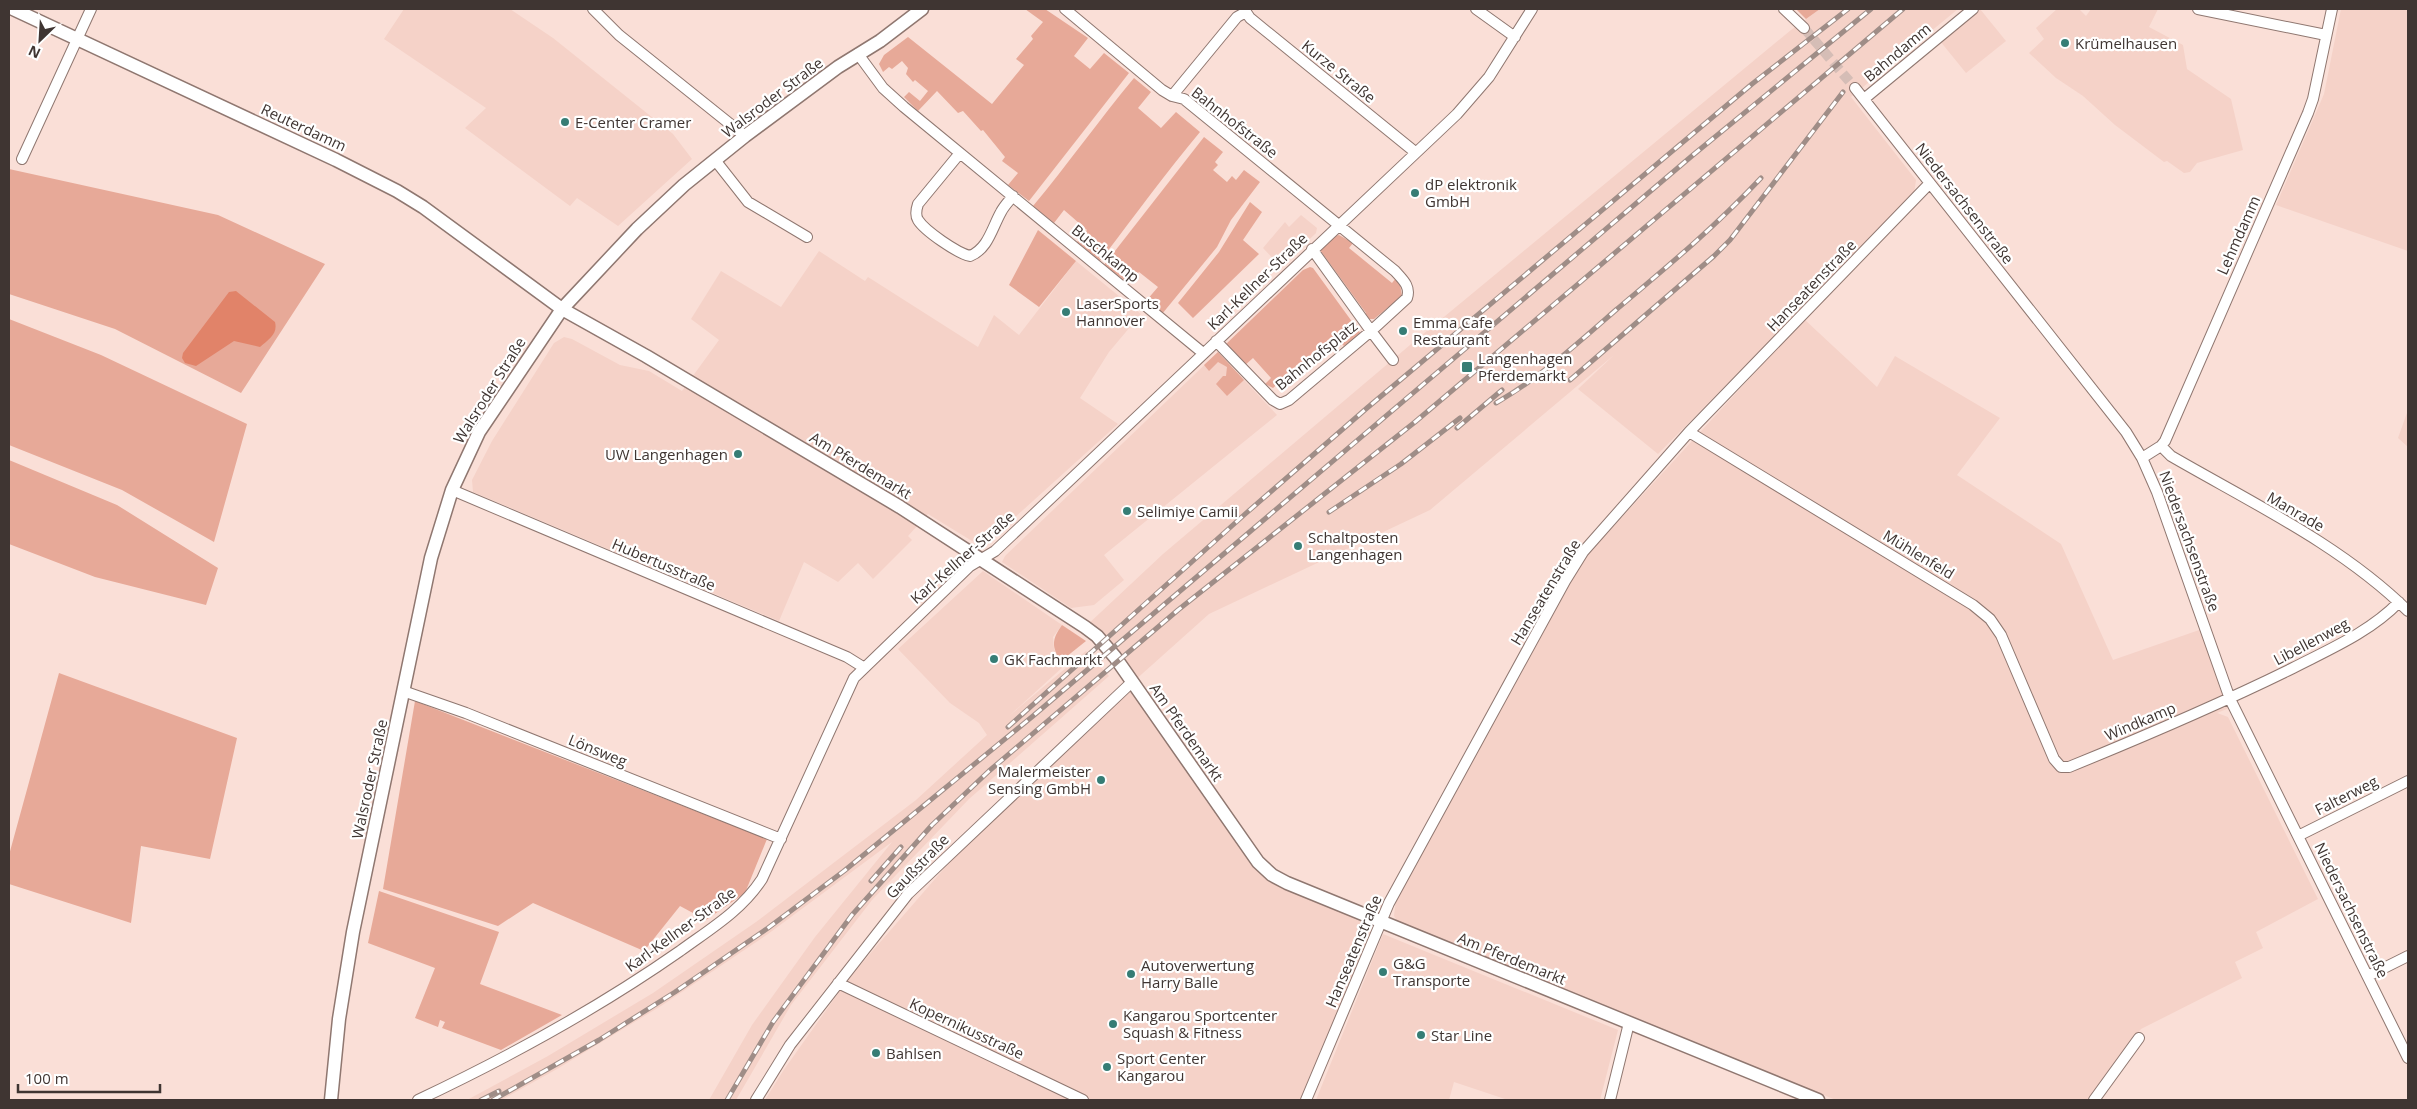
<svg xmlns="http://www.w3.org/2000/svg" width="2417" height="1109" font-family="'Open Sans',sans-serif">
<style>
.built{fill:#f5d2c8}
.green{fill:#e7a998}
.water{fill:#e18369}
.lines{fill:none;stroke-linecap:round;stroke-linejoin:round}
.minor-tunnel{stroke:#d5bdb6;stroke-width:10;stroke-dasharray:10 5;stroke-linecap:butt}
.minor-casing{stroke:#8f7770;stroke-width:12}
.tertiary-casing{stroke:#8f7770;stroke-width:15}
.minor{stroke:#fff;stroke-width:10}
.tertiary{stroke:#fff;stroke-width:12}
.rail-casing{stroke:#9f8d87;stroke-width:5}
.rail{stroke:#fff;stroke-width:3;stroke-dasharray:9;stroke-linecap:butt}
.poi-dot{fill:#367d75;stroke:#fff;stroke-width:2}
.labels{text-anchor:middle;dominant-baseline:central;stroke-width:4.5;stroke-linejoin:round;paint-order:stroke}
.poi-label{font-size:15px;fill:#3f3532;stroke:#fff;text-anchor:start}
.street-label{font-size:15px;fill:#3f3532;stroke:#fff}
</style>
<rect width="100%" height="100%" fill="#fadfd7"/>
<path class="built" d="M404,9H510L553,38L673,134L692,159L618,226L577,198L570,206L465,128L486,108L384,39Z
M1820,9H1958L1851,97L1916,180L1914,194L1658,454L1578,389L1614,355L1430,510L1209,614L1133,682L1272,875L1381,921L1306,1100H765L783,1071L849,978L955,856L1132,682L1085,627L1163,554L1410,345L1791,30Z
M1980,9L2006,41L1966,73L1940,41Z
M2057,9H2079L2086,16L2091,9H2158L2149,27L2183,45L2187,69L2231,99L2243,150L2197,163L2190,172L2184,173L2167,161L2164,162L2115,125L2083,96L2056,78L2029,53L2044,39L2036,28Z
M2341,9H2408V251L2276,205L2324,94Z
M1301,215L1317,228L1316,233L1281,267L1263,248L1285,222L1289,227Z
M819,251L865,281L868,277L978,347L994,315L1019,335L1076,261L1141,314L1109,352L1080,398L1118,424L991,539L981,544L972,541L928,514L908,536L912,540L873,579L858,563L838,582L804,562L779,621L473,492L472,480L492,441L554,343L564,337L572,339L620,365L649,371L682,391L719,340L691,319L721,271L781,307Z
M1804,319L1877,387L1895,356L2000,418L1957,475L2061,544L2113,660L2205,628L2234,706L2217,713L2228,717L2318,899L2256,932L2263,948L2235,962L2242,978L2141,1029L2091,1100H1836L1399,924L1394,916L1396,898L1574,574L1590,552Z
M1218,352L1277,415L1104,555L1124,580L1094,605L1071,608L1002,562L1005,556Z
M2408,410V447L2398,438Z
M983,571L1062,625L1053,637L1054,649L1065,665L1009,716L1086,651L1109,676L969,799L872,900L791,1005L736,1100H709L752,1025L815,937L892,842L768,934L661,1006L557,1069L501,1100H467L548,1056L653,993L756,922L916,800L987,735L979,723L950,703L898,649Z
M1383,934L1618,1030L1600,1100H1508L1454,1082L1449,1100H1316Z"/>
<path class="green" d="M1025,9H1045L1088,38L1074,56L1090,69L1104,53L1129,73L1029,201L1008,185L1018,173L1002,161L1005,157L983,130L981,131L963,111L958,113L937,91L918,111L904,97L909,92L920,101L928,91L915,80L913,82L906,74L908,68L902,61L892,69L889,67L883,72L879,64L884,55L908,37L992,104L1024,65L1016,59L1033,39L1031,36L1043,22Z
M1796,9H1820L1806,19Z
M1134,78L1151,92L1138,108L1161,128L1176,112L1200,132C1165,174 1133,218 1100,261L1077,242L1087,230L1064,210L1054,223L1033,206C1068,164 1099,120 1134,78Z
M1204,137L1223,152L1215,162L1218,165L1213,170L1227,182L1232,176L1236,180L1244,170L1260,182L1231,220L1217,247L1162,314L1146,301L1158,287L1139,272L1134,277L1129,274L1124,280L1104,265Z
M9,169L218,215L325,264L241,393L115,329L9,294Z
M1250,202L1262,212L1243,240L1259,254L1193,318L1178,303L1219,252Z
M1038,230L1076,261L1039,307L1009,285Z
M1339,235L1353,243L1349,248L1392,283L1396,278L1400,284L1402,296L1374,319H1367L1364,315L1366,313L1320,250L1334,236Z
M1310,267L1313,268L1361,334L1344,346L1339,341L1328,350L1323,344L1273,388L1265,384L1271,378L1253,358L1244,366L1224,346L1303,270Z
M9,319L101,355L247,424L214,542L122,490L9,445Z
M1218,352L1244,380L1227,396L1216,384L1223,376H1226L1227,367L1218,362L1209,371L1204,365Z
M9,460L117,505L218,568L206,605L95,577L9,544Z
M1062,625L1086,641L1061,661C1051,647 1052,639 1062,625Z
M59,673L237,738L210,859L141,846L131,923L9,884V855Z
M415,701L767,839L745,893L706,920L680,906L644,951L533,903L498,926L383,889Z
M379,891L499,932L480,984L562,1015L501,1050L442,1028L445,1022L440,1020L438,1027L415,1018L435,968L368,943Z"/>
<path class="water" d="M236,291L275,322C278,334 269,339 260,347L234,341L196,366L185,363L182,358L183,353L229,292Z"/>
<g class="lines">
<path class="minor-tunnel" d="M1804,28L1855,88"/>
<g class="minor-casing">
<path id="minor" d="M593,9L619,35L745,136
M1065,9L1162,90L1172,96L1184,99L1395,271C1402,279 1411,286 1407,298L1371,331L1312,249
M1476,9L1515,37
M1784,9L1804,28
M2198,9L2326,35
M1246,12L1250,18L1415,152
M858,54L883,88L904,107L1203,353
M1855,88L2126,432L2142,458L2157,492L2230,699L2408,1058
M1172,96L1237,17L1246,12
M1864,99L1973,9
M960,153L918,204C916,210 915,215 918,220C925,231 957,253 970,256C988,249 992,228 1001,212C1004,206 1009,201 1013,196
M22,159L91,9
M715,160L748,202L807,237
M1216,341L1273,400L1280,404L1289,400L1371,331L1393,360
M1689,432L1973,605L1990,619L2001,635L2054,759L2061,767H2069C2145,736 2220,704 2293,668C2330,649 2370,632 2399,602
M2161,446L2171,456C2252,503 2341,545 2408,611
M2142,458L2161,446L2165,441L2308,113L2313,99L2332,9
M452,490L847,657L863,667
M403,691L466,713L781,839
M2298,836L2408,781
M2368,976L2408,956
M838,983L1083,1100
M418,1100C509,1057 597,1009 680,951C710,929 741,911 762,879L854,678L970,566L995,551L1457,114L1489,77L1532,9
M756,1100L790,1045L908,894L1132,682
M1306,1100L1389,903L1565,581L1583,552L1689,432L1930,183
M1610,1100L1629,1023
M2094,1100L2139,1038"/>
</g>
<g class="tertiary-casing">
<path id="tertiary" d="M13,9L336,160L397,191L423,207L562,309L646,356L900,507L1085,627L1097,636L1115,657L1258,862L1272,875L1287,883L1818,1100
M331,1100L339,1019L353,932L431,558L452,490L479,432L562,309L637,229L684,185L745,136L838,67L880,41L922,9"/>
</g>
<use href="#minor" class="minor"/>
<use href="#tertiary" class="tertiary"/>
<g class="rail-casing">
<path id="rail" d="M1570,380L1714,256L1730,240L1843,92
M1496,403C1541,377 1578,343 1617,309C1667,267 1716,226 1761,178
M1457,428L1502,390
M1329,512L1401,464L1460,418
M1008,727L1244,515L1367,408L1752,84L1848,9
M871,881L901,847
M481,1100L499,1091
M493,1100L599,1040L675,992L768,928L844,871L1033,716L1693,155L1871,9
M727,1100L773,1022L852,915L932,825L989,771L1178,610L1415,422L1903,9"/>
</g>
<use href="#rail" class="rail"/>
</g>
<g class="poi-dot">
<circle cx="2065" cy="43" r="5"/>
<circle cx="565" cy="122" r="5"/>
<circle cx="1415" cy="193" r="5"/>
<circle cx="1066" cy="312" r="5"/>
<circle cx="1403" cy="331" r="5"/>
<rect x="1461" y="361" width="12" height="12" rx="2.5"/>
<circle cx="738" cy="454" r="5"/>
<circle cx="1127" cy="511" r="5"/>
<circle cx="1298" cy="546" r="5"/>
<circle cx="994" cy="659" r="5"/>
<circle cx="1101" cy="780" r="5"/>
<circle cx="1383" cy="972" r="5"/>
<circle cx="1131" cy="974" r="5"/>
<circle cx="1113" cy="1024" r="5"/>
<circle cx="1421" cy="1035" r="5"/>
<circle cx="876" cy="1053" r="5"/>
<circle cx="1107" cy="1067" r="5"/>
</g>
<g class="labels">
<g class="poi-label">
<text x="2075" y="43">Krümelhausen</text>
<text x="575" y="122">E-Center Cramer</text>
<text x="1425" y="184">dP elektronik<tspan x="1425" dy="17">GmbH</tspan></text>
<text x="1076" y="303">LaserSports<tspan x="1076" dy="17">Hannover</tspan></text>
<text x="1413" y="322">Emma Cafe<tspan x="1413" dy="17">Restaurant</tspan></text>
<text x="1478" y="358">Langenhagen<tspan x="1478" dy="17">Pferdemarkt</tspan></text>
<text x="728" y="454" text-anchor="end">UW Langenhagen</text>
<text x="1137" y="511">Selimiye Camii</text>
<text x="1308" y="537">Schaltposten<tspan x="1308" dy="17">Langenhagen</tspan></text>
<text x="1004" y="659">GK Fachmarkt</text>
<text x="1091" y="771" text-anchor="end">Malermeister<tspan x="1091" dy="17">Sensing GmbH</tspan></text>
<text x="1393" y="963">G&amp;G<tspan x="1393" dy="17">Transporte</tspan></text>
<text x="1141" y="965">Autoverwertung<tspan x="1141" dy="17">Harry Balle</tspan></text>
<text x="1123" y="1015">Kangarou Sportcenter<tspan x="1123" dy="17">Squash &amp; Fitness</tspan></text>
<text x="1431" y="1035">Star Line</text>
<text x="886" y="1053">Bahlsen</text>
<text x="1117" y="1058">Sport Center<tspan x="1117" dy="17">Kangarou</tspan></text>
</g>
<g class="street-label">
<text transform="translate(1897 52) rotate(-40)">Bahndamm</text>
<text transform="translate(1339 71) rotate(39)">Kurze Straße</text>
<text transform="translate(772 97) rotate(-37)">Walsroder Straße</text>
<text transform="translate(1235 122) rotate(38)">Bahnhofstraße</text>
<text transform="translate(304 127) rotate(25)">Reuterdamm</text>
<text transform="translate(1965 203) rotate(52)">Niedersachsenstraße</text>
<text transform="translate(2238 235) rotate(-66)">Lehmdamm</text>
<text transform="translate(1106 253) rotate(39)">Buschkamp</text>
<text transform="translate(1257 281) rotate(-44)">Karl-Kellner-Straße</text>
<text transform="translate(1811 285) rotate(-46)">Hanseatenstraße</text>
<text transform="translate(1316 355) rotate(-39)">Bahnhofsplatz</text>
<text transform="translate(489 390) rotate(-58)">Walsroder Straße</text>
<text transform="translate(861 465) rotate(31)">Am Pferdemarkt</text>
<text transform="translate(2296 511) rotate(30)">Manrade</text>
<text transform="translate(2190 541) rotate(70)">Niedersachsenstraße</text>
<text transform="translate(1919 554) rotate(31)">Mühlenfeld</text>
<text transform="translate(962 557) rotate(-41)">Karl-Kellner-Straße</text>
<text transform="translate(664 564) rotate(23)">Hubertusstraße</text>
<text transform="translate(1545 592) rotate(-59)">Hanseatenstraße</text>
<text transform="translate(2311 641) rotate(-28)">Libellenweg</text>
<text transform="translate(2140 721) rotate(-23)">Windkamp</text>
<text transform="translate(1187 732) rotate(55)">Am Pferdemarkt</text>
<text transform="translate(598 750) rotate(22)">Lönsweg</text>
<text transform="translate(369 779) rotate(-78)">Walsroder Straße</text>
<text transform="translate(2346 795) rotate(-27)">Falterweg</text>
<text transform="translate(917 866) rotate(-46)">Gaußstraße</text>
<text transform="translate(2352 910) rotate(64)">Niedersachsenstraße</text>
<text transform="translate(680 929) rotate(-36)">Karl-Kellner-Straße</text>
<text transform="translate(1353 951) rotate(-67)">Hanseatenstraße</text>
<text transform="translate(1512 958) rotate(22)">Am Pferdemarkt</text>
<text transform="translate(967 1028) rotate(25)">Kopernikusstraße</text>
</g>
</g>
<rect width="2417" height="1109" fill="none" stroke="#3f3532" stroke-width="20"/>
<g transform="translate(40 40) rotate(205)" stroke="#ffffff" stroke-width="4" paint-order="stroke">
<path d="M0-4L9 19L0 12L-9 19Z" fill="#3f3532"/>
<text y="-8" font-size="14" font-weight="bold" text-anchor="middle" fill="#3f3532">N</text>
</g>
<path d="M18 1084v8h142v-8" fill="none" stroke="#3f3532" stroke-width="2.5"/>
<text x="25" y="1084" font-size="15" fill="#3f3532" stroke="#ffffff" stroke-width="4" paint-order="stroke">100 m</text>
</svg>
